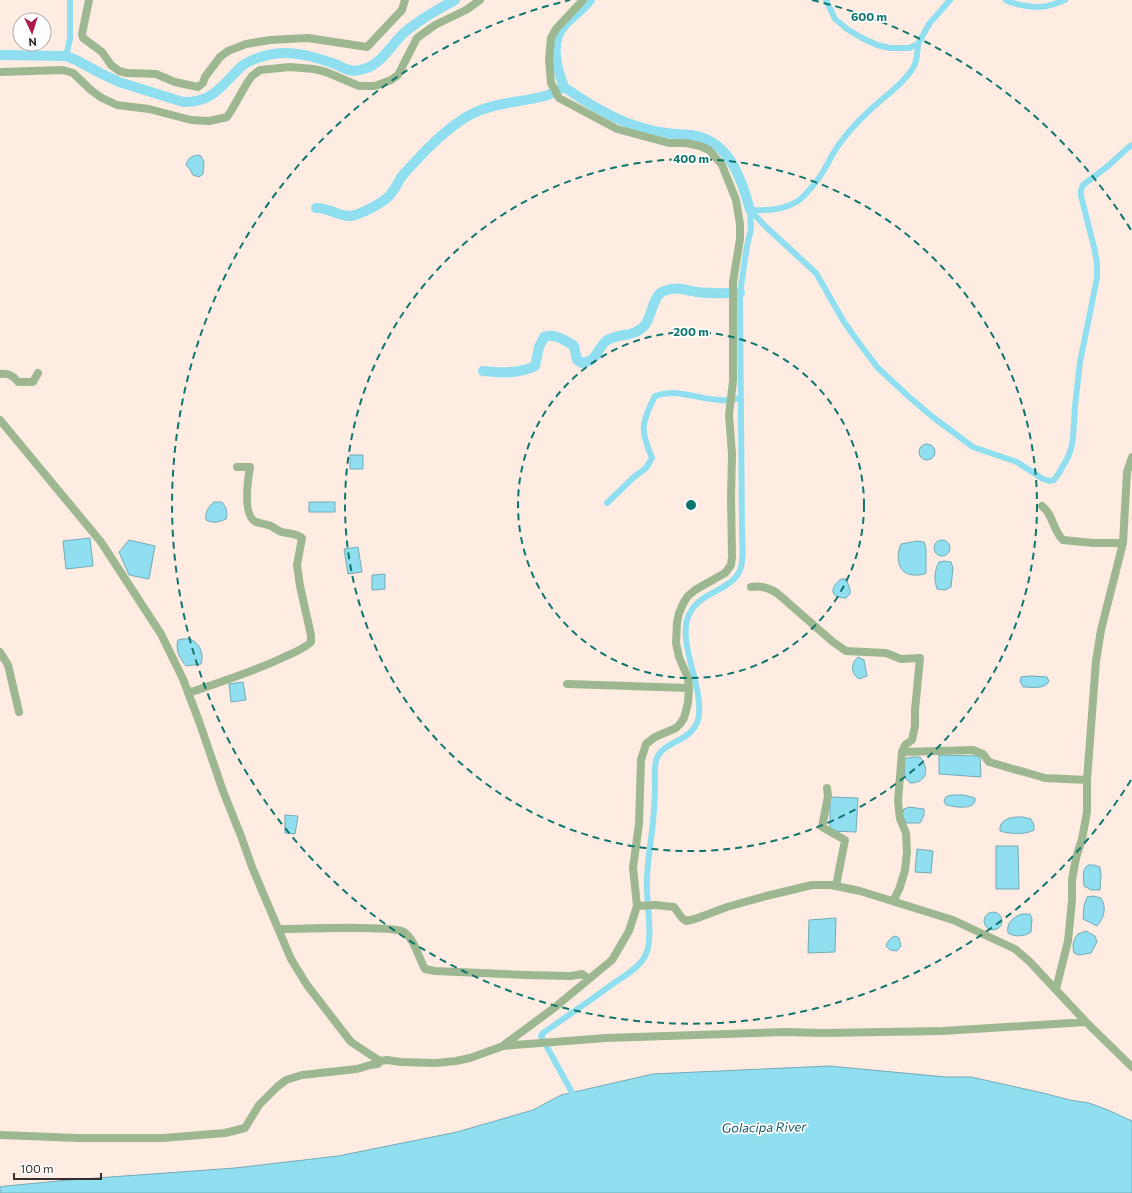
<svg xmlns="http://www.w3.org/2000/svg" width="1132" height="1193" font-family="Commissioner,sans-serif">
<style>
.water{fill:#8fdff1;stroke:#74aab5}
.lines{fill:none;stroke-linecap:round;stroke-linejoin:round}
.canal{stroke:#8fdff1;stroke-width:6}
.river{stroke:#8fdff1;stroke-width:10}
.minor{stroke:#9db890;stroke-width:8}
.ring{fill:none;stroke:#0f766e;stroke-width:2;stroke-dasharray:7 5}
.labels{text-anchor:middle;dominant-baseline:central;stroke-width:3.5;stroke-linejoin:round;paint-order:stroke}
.water-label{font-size:13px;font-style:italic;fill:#155965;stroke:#fff}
.centre{fill:#0f766e;stroke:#fff;stroke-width:2}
.ring-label{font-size:12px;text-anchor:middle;font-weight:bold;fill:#0f766e;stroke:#fff;stroke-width:3.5;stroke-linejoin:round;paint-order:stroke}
</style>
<rect width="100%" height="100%" fill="#feece2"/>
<path class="water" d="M198,155L201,156L204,162L203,174L199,177L193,175L189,168L186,165C188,158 191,156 198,155Z
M919 452a8 8 0 1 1 16 0a8 8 0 1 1-16 0Z
M350,455H363V469H350Z
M214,502H222C226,507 228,512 226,519C219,522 213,524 206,520C205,512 208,507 214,502Z
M309,502H335V512H309Z
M90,538L93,566L66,569L63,541Z
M934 548a8 8 0 1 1 16 0a8 8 0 1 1-16 0Z
M129,540L155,546L149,579L129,575L119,552Z
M917,541L924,542L926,548V573C923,575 920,575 916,575C898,576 895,558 901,544Z
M358,547L362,572L348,574L344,549Z
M944,561L951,562L953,568L951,587L945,590L937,589C934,579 934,572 939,562Z
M385,574V589L372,590V575Z
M841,579H846L850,589V594L846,598C830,598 829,588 841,579Z
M182,639C185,639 190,638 192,640C201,644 204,657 201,664L186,666C180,658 175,651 178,640Z
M858,657L864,660L867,676L859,679C850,673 851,663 858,657Z
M1031,676L1047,677L1049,681C1045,690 1031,687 1023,687L1020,681L1021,677Z
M243,682L246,700L231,702L229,684Z
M939,755L980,756L981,777L939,774Z
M913,757H920C930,769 927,783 910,783L905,778L904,760L907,758Z
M956,795H964L975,798C977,811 954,807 946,805L944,801C945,795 951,795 956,795Z
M830,797L858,798L856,832L830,831Z
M909,807L924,809V815L920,823H906L902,814L904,809Z
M285,815L298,816L295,834L285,833Z
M1016,817H1023L1031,819L1034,825V830C1026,835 1009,834 1000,831C999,821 1007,818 1016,817Z
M996,846H1018L1019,889H996Z
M917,849L933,851L931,873L915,872Z
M1088,865H1094L1100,867L1101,875L1100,890H1091L1084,886C1084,878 1081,870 1088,865Z
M1093,896L1101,898C1107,908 1104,918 1097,926L1083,919L1084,906L1087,897Z
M984 921a9 9 0 1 1 18 0a9 9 0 1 1-18 0Z
M1022,914H1030L1032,919L1031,932C1024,937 1015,937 1008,933C1006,923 1013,917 1022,914Z
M836,918L835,952L808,953L809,920Z
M1086,931L1095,936L1097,942L1091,953L1079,955L1074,953C1072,945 1073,940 1078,934Z
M896,936L899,938L901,946L897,951L890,950L886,946C888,941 890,937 896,936Z
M829,1066L946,1077H971L1043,1093L1070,1100L1089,1103L1108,1110L1132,1121V1193H0V1187L6,1186L69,1180L235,1168L338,1156L457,1132L533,1110L561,1095L653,1074Z"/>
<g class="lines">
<path class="canal" d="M826,0L835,19L847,29L862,38L877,45L890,48H909L918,44L929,24L950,0
M1006,0C1011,3 1016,4 1021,5C1039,9 1048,7 1065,0
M66,56L70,39V0
M750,210L765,226L816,273L844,322L859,343L878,368L908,396L934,418L973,447L1017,462L1043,479L1049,481L1054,480L1059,473L1068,457L1071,449L1073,438L1075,406L1080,362L1097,278V263L1094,247L1081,196V190L1083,185L1108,166L1130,146L1132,145
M607,503L634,477L646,468L652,458C640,430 641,423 655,396C678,388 696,399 720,400C727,401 734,399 741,398
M575,1098L541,1036L543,1033C566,1017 588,1002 610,986C622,977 640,968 646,954C653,938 647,906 647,888C646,866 651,844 653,822C654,810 655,798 655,786C655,778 654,769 656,761C660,740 696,743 699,715C702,685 680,647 687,620C696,589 734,593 741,567C744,556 742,544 742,533L740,293L747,246L751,229L750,210C766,211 784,210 798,201C807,194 820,178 825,168C828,164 830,159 832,155C841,140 857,122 870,110C884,97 903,84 913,68C918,60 917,52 918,44"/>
<path class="river" d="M590,0C583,10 571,17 563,27C550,43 557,69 564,87C584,101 607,115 630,124C644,129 660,133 675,134C682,135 689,134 696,136C730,143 742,180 750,210
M0,55L66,56L76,60L102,74L119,82L183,102C214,103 222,84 242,66C251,59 262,56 273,54C293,50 316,57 335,64C340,66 344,69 349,70C354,72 361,70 367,68C384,61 392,43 406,31C421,19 438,9 455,0
M316,208C329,207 339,217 351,216C361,214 383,203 390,195C394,190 397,185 400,179C404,173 409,168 414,163C429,146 447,129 466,117C492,102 517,103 545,96C551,94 558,90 564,87
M483,371C500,373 519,374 535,366L539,347L544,337C554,333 565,340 574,346L577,360L582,363C584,362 588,362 591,360C597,356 600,346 606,341C618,332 633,339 645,325C652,316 653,294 664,291C678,286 684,290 697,292C711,294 726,293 740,293"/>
<path class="minor" d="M89,0L82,34L83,38L102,52L111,65L119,71L127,73L156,74L175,82L198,87L203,83L205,77L220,57L228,51L246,44L270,40L308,38L367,47L402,10L405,0
M0,72L63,70L73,73L92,91L102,98L117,105L149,109L191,120L209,121L227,117L231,111L247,83L252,76L260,70L290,67L314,69L326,72L359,86H375L391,80L398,75L417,38L435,25L466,10L480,0
M0,374C8,373 13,375 18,382H33L38,373
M0,420L101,542L161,634L183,679L200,724L223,791L241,836L252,867L291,959L307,985L351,1042L380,1061L387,1060L401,1062L436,1063L456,1061L470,1058L503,1046L606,1038L786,1032L823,1033L943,1031L1086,1022L1132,1067
M1042,506C1053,514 1053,531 1063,540L1093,543H1123
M751,587C761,585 769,588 777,593L833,642L846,651L886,653L901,659L920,658L915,710V726L912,740L905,745L902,752L898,801L900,819L906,833L907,852L905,870L900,887L894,900
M0,652L8,665L19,712
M567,684L689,688
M188,693C221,682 253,672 284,657C293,653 304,649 311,642V635L300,586L297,565L302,538C296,533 289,534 282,532C278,531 275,528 271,526C267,524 261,524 256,522C242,516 248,479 250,467H237
M902,752L973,750L983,754L989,762L1045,778L1087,780
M827,788L828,796L822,827L845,840L836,886
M637,906L655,905L674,907L682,918L686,921L695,919L727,907L766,896L812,885H831L860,891L953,920L1015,949L1029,961L1086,1022
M279,929C297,929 394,925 404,932C415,940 418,957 425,969L435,971L526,975L571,976L582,974L589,979
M1056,989L1068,941L1072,901V880L1076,858L1082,839L1087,812V780L1096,661L1101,630L1123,543L1127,472L1132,457
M504,1045L554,1008L612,960L629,931L637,906L633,868L639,824L641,760L646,744L655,737L676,728L680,724L684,718L688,703L689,688L688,678L679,657L676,643L677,623L679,613L684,602L688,596L695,590L725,573L731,565L732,557L731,496L732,454L729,415L733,381V282L740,239V224L736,200L722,165L709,150L700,146L686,143H669L617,129L559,98L551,83L549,59L551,38L556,29L583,0
M0,1135L78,1138H163L225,1133L245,1128L259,1105L277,1087L286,1080L302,1075L357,1069L370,1065L378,1064L380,1061"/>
</g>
<g class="ring">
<circle cx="691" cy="505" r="173"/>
<circle cx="691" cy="505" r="346"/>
<path d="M1131 780A519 519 0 1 1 570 0M812 0A519 519 0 0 1 1131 230"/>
</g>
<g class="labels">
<g class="water-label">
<text transform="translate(764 1127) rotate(-1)">Golacipa River</text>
</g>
</g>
<circle cx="691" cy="505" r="6" class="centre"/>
<g class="ring-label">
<text x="869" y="21">600 m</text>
<text x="691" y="163">400 m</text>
<text x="691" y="336">200 m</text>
</g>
<g transform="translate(32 32) rotate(176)"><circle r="19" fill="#ffffff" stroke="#aeabaa"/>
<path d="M0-3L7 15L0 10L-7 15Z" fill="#ac1a4f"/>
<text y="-6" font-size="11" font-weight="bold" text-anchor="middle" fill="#352e2a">N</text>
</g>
<path d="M14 1173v6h87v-6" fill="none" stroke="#352e2a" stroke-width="2"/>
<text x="20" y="1173" font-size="12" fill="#352e2a" stroke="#ffffff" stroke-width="3" paint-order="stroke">100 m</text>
</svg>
